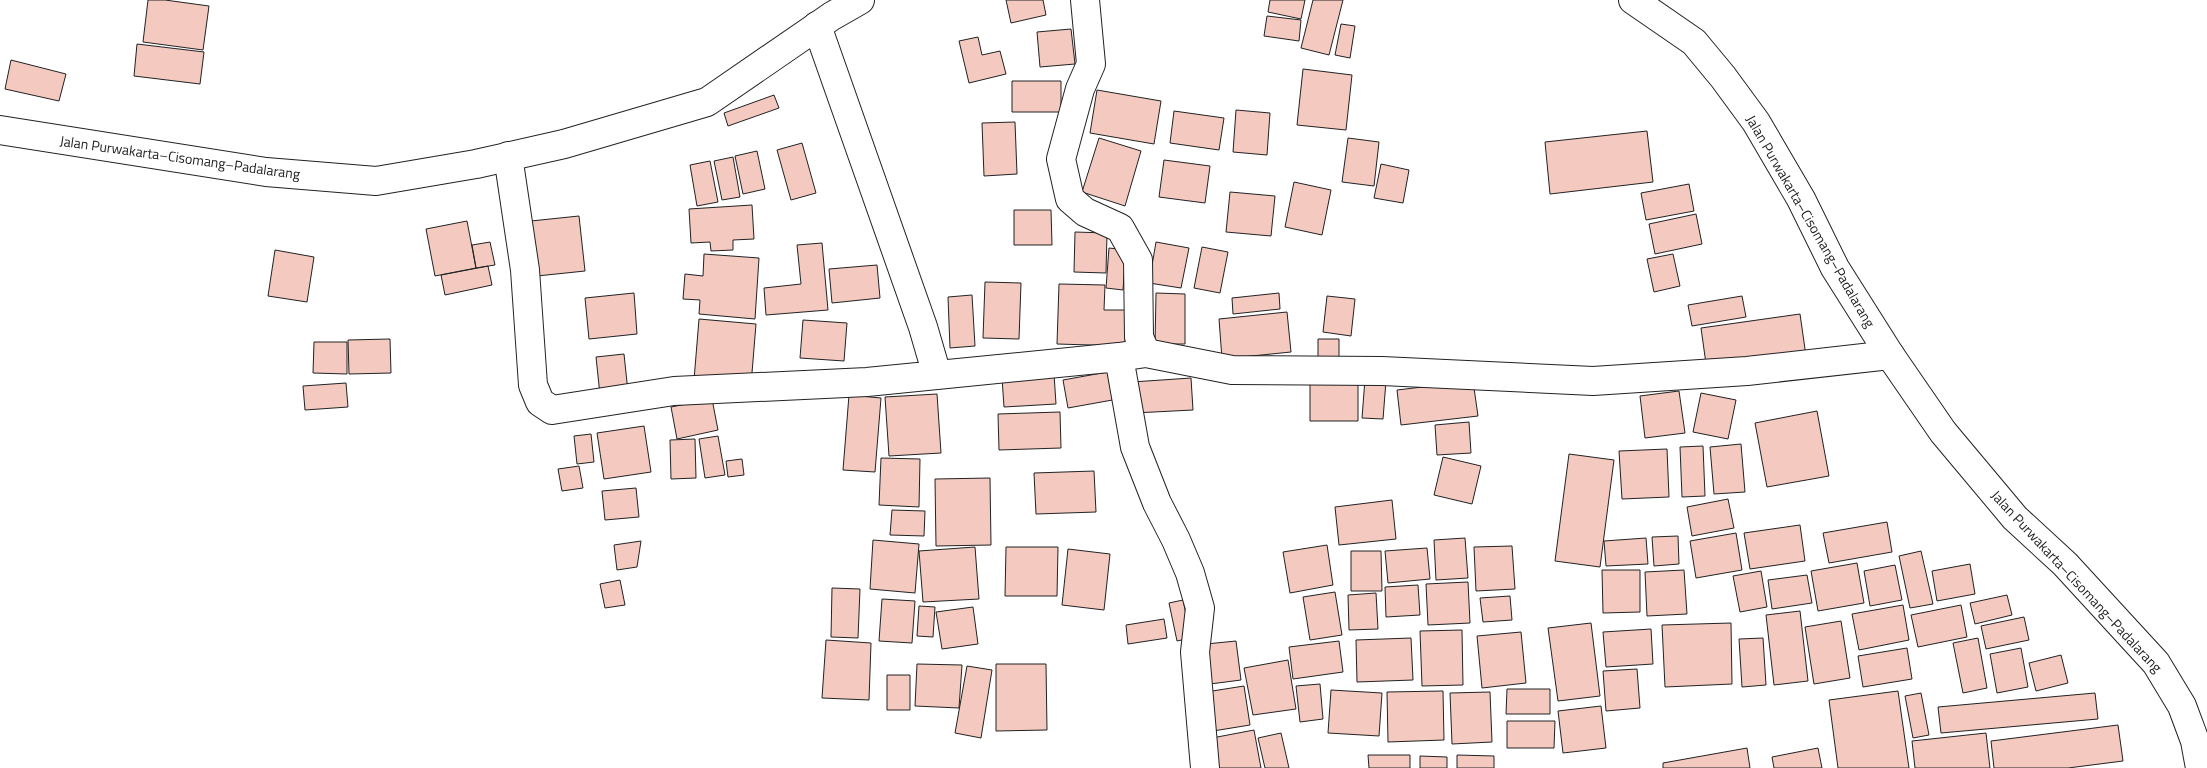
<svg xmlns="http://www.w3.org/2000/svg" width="2207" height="768" font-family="'Titillium Web',sans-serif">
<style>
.building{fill:#f3c9c0;stroke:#222}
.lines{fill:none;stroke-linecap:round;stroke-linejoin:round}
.minor-casing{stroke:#222;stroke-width:30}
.trunk-casing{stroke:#222;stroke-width:30}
.minor{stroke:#fff;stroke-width:28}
.trunk{stroke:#fff;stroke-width:28}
.labels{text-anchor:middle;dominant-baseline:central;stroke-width:4;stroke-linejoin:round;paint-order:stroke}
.street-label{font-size:14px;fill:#222;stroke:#fff}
</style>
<rect width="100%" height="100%" fill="#fff"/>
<path class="building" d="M148,0H165L209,6L203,50L143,42Z
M1006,0H1043L1046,15L1011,23Z
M1270,0H1305L1301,19L1268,12Z
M1313,0H1343L1329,55L1301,48Z
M1267,16L1301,20L1299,41L1264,36Z
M1341,24L1355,26L1350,58L1335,55Z
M1071,29L1075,64L1040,67L1037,32Z
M978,37L982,55L1000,51L1006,74L969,83L959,41Z
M137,44L204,52L200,84L134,76Z
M11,60L66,74L59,101L5,89Z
M1303,69L1352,75L1346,130L1297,125Z
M1012,81H1061V112H1012Z
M1097,90L1161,101L1154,144L1090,133Z
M774,95L779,108L728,126L724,113Z
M1236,110L1270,113L1267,155L1233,152Z
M1174,111L1224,118L1219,150L1170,143Z
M1015,122L1017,174L984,176L982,123Z
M1647,131L1653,182L1550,194L1545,142Z
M1099,138L1141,151L1125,206L1082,192Z
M1348,138L1379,142L1374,186L1342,182Z
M802,143L816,193L791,200L777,150Z
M757,151L765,189L743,194L735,156Z
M733,157L740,197L722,200L714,161Z
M1164,160L1210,166L1205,203L1159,197Z
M710,161L718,202L697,206L690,165Z
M1381,164L1409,170L1403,203L1374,198Z
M1294,182L1331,190L1322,235L1285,227Z
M1689,184L1694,211L1646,220L1641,193Z
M1230,192L1275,196L1271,236L1226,232Z
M752,205L754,239L733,240V250L711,251L710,242L691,243L689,209Z
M1014,210H1051L1052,245H1014Z
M1696,214L1702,244L1655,254L1649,224Z
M579,216L585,271L537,276L531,221Z
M467,221L476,268L435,276L426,229Z
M1075,232L1107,233L1106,273L1074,272Z
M490,242L495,265L476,268L472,245Z
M1156,242L1189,248L1181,288L1149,283Z
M822,243L828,310L766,315L764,288L801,284L797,245Z
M1202,247L1228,252L1220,293L1194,288Z
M1109,248L1126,250L1123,290L1106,288Z
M275,250L314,257L307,302L268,296Z
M704,254L759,258L755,319L699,314L700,300L683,299L685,274L703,276Z
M1673,254L1680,286L1654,292L1647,259Z
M877,265L880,298L832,303L829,269Z
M488,266L492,285L445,295L441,275Z
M985,282L1021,283L1019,339L983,338Z
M1059,284L1105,285L1104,310H1126L1125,346L1057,344Z
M634,293L637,334L589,339L585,298Z
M1156,293L1185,294V344H1155Z
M1279,293L1280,309L1233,314L1232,298Z
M972,295L975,346L950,348L948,297Z
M1327,296L1355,299L1351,336L1323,332Z
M1742,296L1746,317L1692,326L1688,305Z
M1287,312L1291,352L1222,359L1219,319Z
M1800,314L1806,356L1707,371L1701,328Z
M699,319L756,324L751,385L694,380Z
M803,320L847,323L844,361L800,358Z
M390,339L391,373L349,374L348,340Z
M1318,339H1339V366H1318Z
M314,342H347V374L313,373Z
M624,354L628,392L600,395L596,357Z
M1113,371L1118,399L1068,408L1063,380Z
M1054,374L1056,404L1004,407L1002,378Z
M1191,378L1193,410L1134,413L1132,382Z
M1365,379L1386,381L1383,419L1362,418Z
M1473,381L1478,416L1401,425L1397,390Z
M1310,382L1358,383V421H1310Z
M346,383L348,407L305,410L303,386Z
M1679,391L1685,433L1645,438L1640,396Z
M1701,393L1736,400L1728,439L1693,432Z
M937,394L941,453L889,456L885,397Z
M849,395L881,398L875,472L843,470Z
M712,399L718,430L677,439L671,407Z
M1817,411L1829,476L1767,487L1755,423Z
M1060,412L1061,448L999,450L998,414Z
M1469,422L1471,453L1437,455L1435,425Z
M644,426L651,472L604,479L597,433Z
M591,434L594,462L577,464L574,436Z
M718,436L725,475L705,478L699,439Z
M695,439L696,478L671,479L670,440Z
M1741,444L1745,492L1714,494L1710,447Z
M1703,446L1705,496L1682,497L1680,447Z
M1667,449L1669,497L1622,499L1619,451Z
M1569,454L1614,460L1600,567L1555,561Z
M1443,457L1481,466L1472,504L1434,495Z
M881,458L920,459L919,507L879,505Z
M742,459L744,475L728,477L726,461Z
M579,466L583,488L562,491L558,469Z
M1094,471L1096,512L1036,514L1034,473Z
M990,478L991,545L936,546L935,479Z
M636,488L639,517L605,520L602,491Z
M1728,499L1734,528L1692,536L1687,507Z
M1392,500L1396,539L1339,545L1335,507Z
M892,510L925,511L924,536L890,535Z
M1887,522L1892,552L1829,563L1823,533Z
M1800,525L1805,561L1750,569L1744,533Z
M1736,533L1742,570L1696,578L1690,541Z
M1678,536L1679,564L1654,566L1652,537Z
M1465,538L1468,578L1436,580L1434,540Z
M1646,538L1648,564L1606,566L1604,541Z
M873,540L919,544L915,593L870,589Z
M641,541L637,567L617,570L614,545Z
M1327,545L1333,585L1290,593L1283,552Z
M1512,546L1515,589L1476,591L1474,547Z
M975,547L979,599L923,602L919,551Z
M1006,547H1058L1057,596H1005Z
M1427,548L1430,579L1388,583L1385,551Z
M1068,549L1110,554L1104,610L1062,605Z
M1351,551H1381L1382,591H1351Z
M1921,551L1933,604L1910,608L1899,556Z
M1857,563L1864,603L1818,611L1811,571Z
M1970,564L1975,594L1937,601L1932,571Z
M1895,565L1902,600L1870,606L1864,571Z
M1602,570H1640V612L1603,613Z
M1684,570L1687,614L1647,616L1645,572Z
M1761,571L1767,607L1740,612L1733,576Z
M1807,575L1812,603L1772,609L1768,580Z
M620,580L625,605L605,608L600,584Z
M1468,582L1470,623L1428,625L1426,584Z
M1418,585L1420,615L1386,617L1385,587Z
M832,588L860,589L858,638L831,637Z
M1335,592L1342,635L1310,640L1303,597Z
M1376,593L1378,629L1349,630L1348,595Z
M2007,595L2012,615L1975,624L1970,603Z
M1510,596L1512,620L1483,622L1480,598Z
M882,599L915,601L912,643L879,641Z
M1183,600L1191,638L1177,641L1169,603Z
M1903,605L1909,640L1859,650L1852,614Z
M1961,605L1967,637L1918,647L1911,615Z
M919,606L935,607L933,637L917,636Z
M973,607L978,644L942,649L936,612Z
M1800,611L1808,681L1774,685L1766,615Z
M2024,617L2029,640L1986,649L1981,626Z
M1164,619L1167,638L1128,644L1126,625Z
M1841,621L1850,678L1814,684L1805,627Z
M1591,623L1600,696L1558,701L1548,628Z
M1731,623L1732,684L1665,687L1662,625Z
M1651,629L1653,664L1606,667L1603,632Z
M1462,630L1463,685L1422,686L1420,631Z
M1521,632L1526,683L1482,688L1477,636Z
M1411,638L1413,680L1357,682L1356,640Z
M1763,638L1766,685L1742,687L1739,639Z
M1978,638L1987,688L1963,693L1953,643Z
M826,640L871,643L869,700L822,698Z
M1236,641L1241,680L1210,684L1206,644Z
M1339,641L1343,672L1293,679L1289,647Z
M1907,648L1912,679L1863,687L1858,656Z
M2021,648L2028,687L1997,693L1990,654Z
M2061,655L2068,683L2036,691L2029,663Z
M1288,660L1296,709L1253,715L1244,668Z
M917,664L962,665L959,708L915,706Z
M996,664H1046L1047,730L996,731Z
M967,666L992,670L981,738L955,733Z
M1637,669L1640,708L1606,711L1603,671Z
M887,675H910V710H887Z
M1320,684L1323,719L1300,722L1296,686Z
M1244,686L1250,725L1213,731L1206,692Z
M1507,689H1550V714H1506Z
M1331,690L1382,693L1379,736L1328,733Z
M1443,691L1444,740L1388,742L1387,692Z
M1898,691L1909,768H1838L1829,700Z
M1490,692L1492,742L1452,744L1450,693Z
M1921,693L1929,735L1913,738L1905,696Z
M2095,693L2098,719L1941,733L1938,707Z
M1601,706L1606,748L1563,753L1558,711Z
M1507,721H1555L1554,748H1507Z
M2118,725L2123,761L2068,768H1994L1991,741Z
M1254,730L1261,768H1217L1212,738Z
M1281,733L1289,768H1265L1258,738Z
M1986,733L1990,768H1915L1912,741Z
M1747,748L1750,768H1663V763Z
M1818,748L1822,768H1774L1772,757Z
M1368,755H1410V768H1369Z
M1457,755L1494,756V768H1457Z
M1420,756L1447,757V768H1420Z"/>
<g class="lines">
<g class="minor-casing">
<path id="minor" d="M1085,0L1091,64L1080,89L1061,159L1070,199L1085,212L1120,228L1138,260L1139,337L1146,353L1119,357L1135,447L1157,503L1176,540L1190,573L1200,608L1195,652L1205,768
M817,26L923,327L937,375
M508,156L525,270L533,385L540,402L552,410L674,391L867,382L1119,357
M1146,353L1232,370L1382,371L1593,381L1747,371L1890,355"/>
</g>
<g class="trunk-casing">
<path id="trunk" d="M1633,0L1694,42L1723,77L1756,122L1801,199L1835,268L1890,355L1943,432L2015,518L2065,564L2156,663L2182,706L2195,741L2200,768
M0,130L266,172L376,181L476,164L564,144L707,102L832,16L860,0"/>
</g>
<use href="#minor" class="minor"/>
<use href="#trunk" class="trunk"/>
</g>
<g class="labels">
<g class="street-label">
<text transform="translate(180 157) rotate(8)">Jalan Purwakarta–Cisomang–Padalarang</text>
<text transform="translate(1811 221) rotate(60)">Jalan Purwakarta–Cisomang–Padalarang</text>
<text transform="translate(2077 581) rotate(47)">Jalan Purwakarta–Cisomang–Padalarang</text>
</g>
</g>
</svg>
